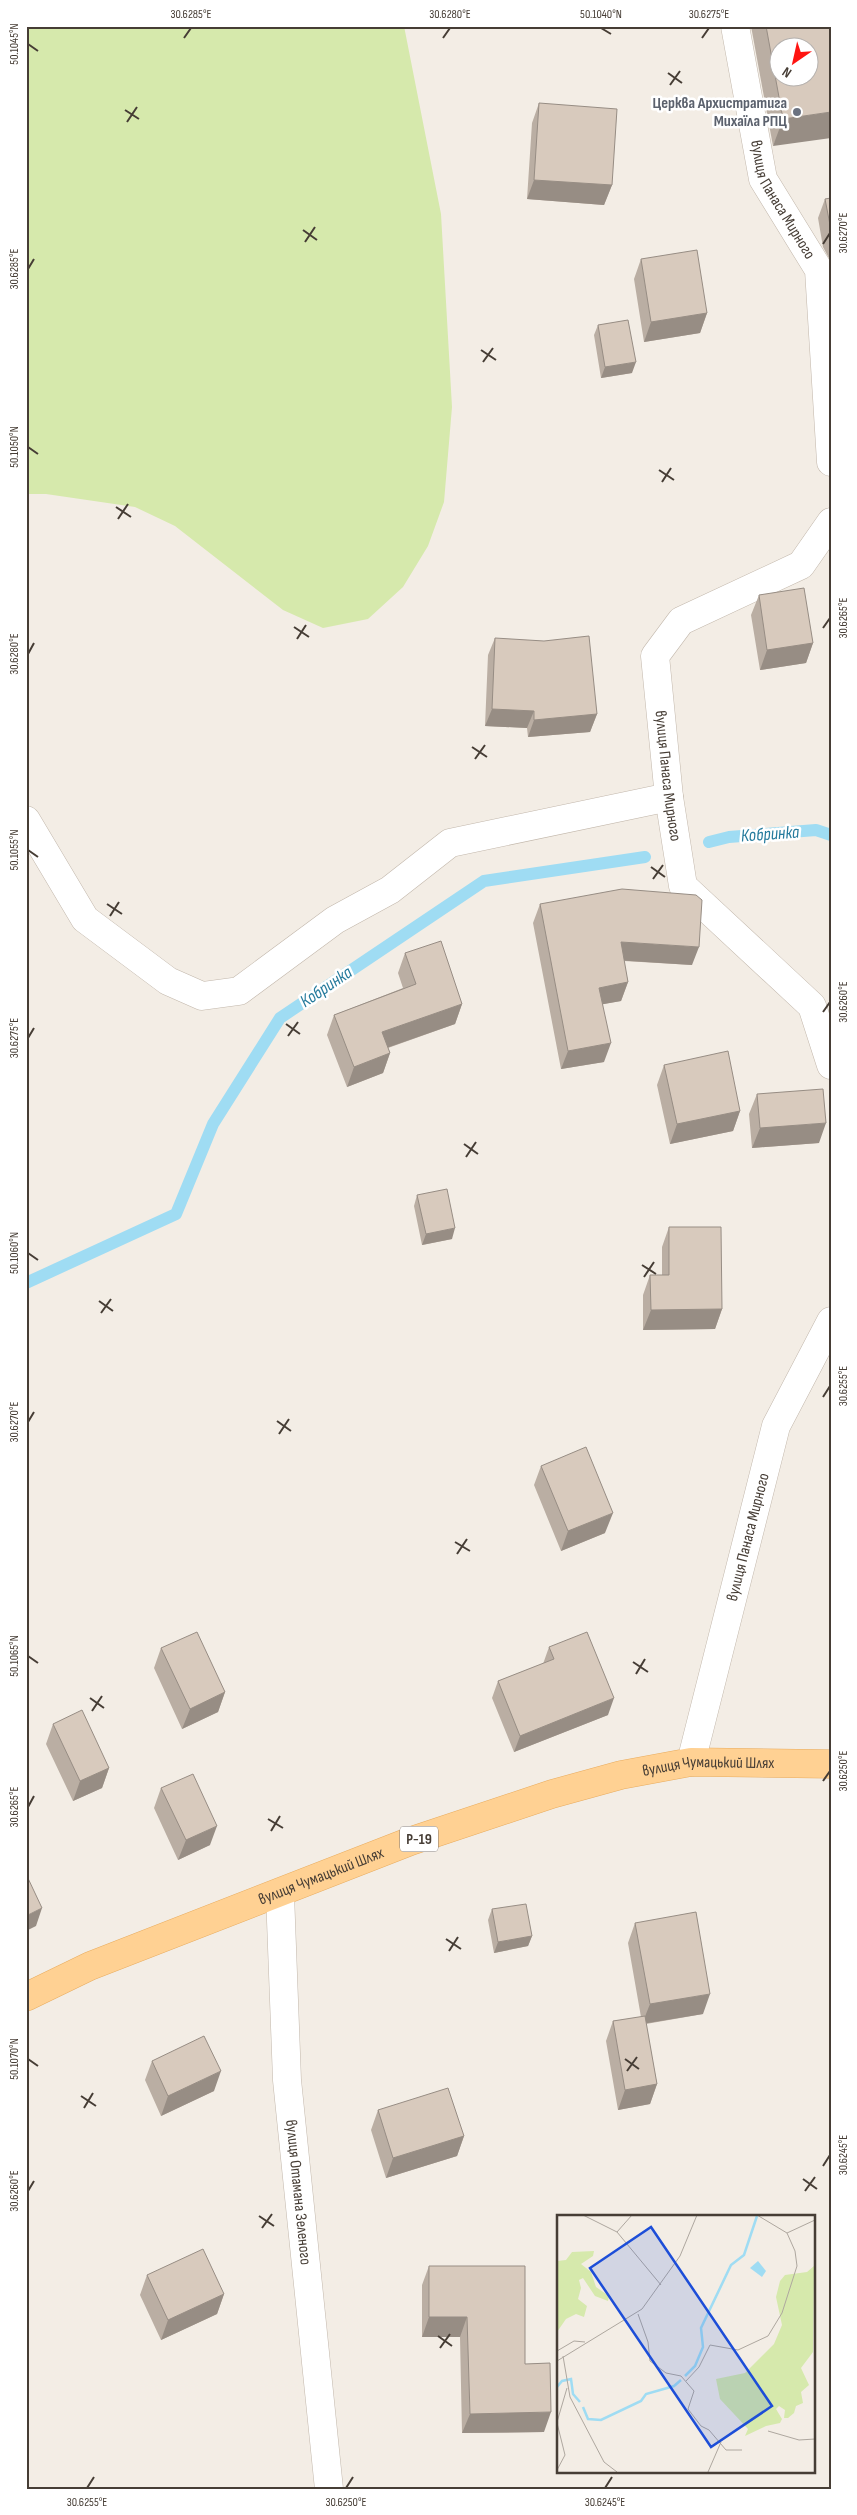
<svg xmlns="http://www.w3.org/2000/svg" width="857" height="2515" font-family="'Sofia Sans Condensed',sans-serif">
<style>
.green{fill:#d6e9ac}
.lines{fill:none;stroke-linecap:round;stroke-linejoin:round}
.stream{stroke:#9fdcf3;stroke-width:12}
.minor-casing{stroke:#c2b7ab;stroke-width:29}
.primary-casing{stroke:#e8ac5f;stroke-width:29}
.minor{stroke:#fff;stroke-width:28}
.primary{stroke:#ffd193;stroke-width:28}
.wall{fill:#baaea3}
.shaded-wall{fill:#978d84}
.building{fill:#d8cabd;stroke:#978d84;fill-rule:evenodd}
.ticks{fill:none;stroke:#463d35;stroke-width:2}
.worship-dot{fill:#6b7280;stroke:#fff;stroke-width:2}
.labels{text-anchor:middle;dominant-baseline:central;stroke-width:5;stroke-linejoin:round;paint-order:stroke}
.shield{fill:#fff;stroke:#7e7772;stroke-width:1}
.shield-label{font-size:15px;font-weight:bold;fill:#463d35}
.worship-label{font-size:16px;font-weight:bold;fill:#5b616d;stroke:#fff;text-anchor:end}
.street-label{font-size:16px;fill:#463d35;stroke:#fff}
.water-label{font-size:18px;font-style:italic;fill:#267b9d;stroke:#fff}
.inset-river{fill:none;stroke:#9fdcf3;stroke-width:2.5}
.inset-road{fill:none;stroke:#aea79f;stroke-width:1}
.view{fill:#1d4ed8;fill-opacity:0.15;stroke:#1d4ed8;stroke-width:2.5}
.inset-edge{fill:none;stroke:#463d35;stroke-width:2.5}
.neatline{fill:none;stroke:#463d35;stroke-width:2}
.ticks-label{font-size:12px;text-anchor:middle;fill:#463d35}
</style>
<rect width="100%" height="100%" fill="#f3ede5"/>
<path class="green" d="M26,26H404L441,214L452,407L444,502L428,546L403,587L368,619L323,628L283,610L175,526L135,507L46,494H26Z"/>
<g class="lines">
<path class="stream" d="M709,842L729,837L816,830L831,835
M26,1283L176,1214L213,1124L280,1018L484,881L645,857"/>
<g class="minor-casing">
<g id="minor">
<path id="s1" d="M735,26L763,179L819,270L831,462"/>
<path id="s2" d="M831,522L801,565L681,621L655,656L669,797L683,886L812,1006L831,1065"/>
<path d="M26,820L85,919L168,981L202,996L239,991L335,920L390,890L450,843L669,797"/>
<path id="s3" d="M691,1762L776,1426L831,1321"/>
<path id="s4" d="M280,1894L287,2080L329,2489"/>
</g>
</g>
<g class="primary-casing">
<g id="primary">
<path id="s5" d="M26,1997L90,1966L411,1841L552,1794L621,1775L691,1762L831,1764"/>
</g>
</g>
<use href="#minor" class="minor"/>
<use href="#primary" class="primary"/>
</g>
<path class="wall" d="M751,26H831L773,146Z
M539,103L612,185L604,205L527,199L532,123Z
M831,198V262L823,247L818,218L825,199Z
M641,259L707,313L700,333L644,342L634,279Z
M598,325L632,373L601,378L594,335Z
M759,595L813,643L806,663L760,670L751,615Z
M495,638L597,714L590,732L528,737L527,728L485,726L488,655Z
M540,904L692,965L624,961L628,982L621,1001L603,1004L604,1062L561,1069L533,923Z
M405,953L462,1004L455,1024L388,1048L390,1053L383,1073L347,1087L327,1035L334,1015L403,988L398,973Z
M664,1065L740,1111L733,1131L670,1144L657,1085Z
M757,1094L819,1143L752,1148L749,1114Z
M417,1195L452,1239L422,1245L414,1206Z
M669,1227L722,1309L715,1329L643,1330V1295L650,1275H662V1247Z
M541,1466L605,1533L561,1551L534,1485Z
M549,1647L608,1715L514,1752L492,1698L498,1681L543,1664Z
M161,1648L225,1692L218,1712L182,1729L154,1668Z
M53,1724L109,1768L102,1788L73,1801L46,1744Z
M161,1788L210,1845L178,1860L154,1808Z
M492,1909L532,1936L528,1946L494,1953L488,1920Z
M635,1923L703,2014L646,2024L657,2084L650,2104L618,2110L606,2041L613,2021L641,2017L628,1943Z
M152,2061L214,2091L161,2116L145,2080Z
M378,2110L464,2136L457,2156L386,2178L371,2130Z
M429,2266L525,2364L544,2432L462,2433L460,2337H422V2285Z
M147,2275L224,2294L217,2314L161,2340L140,2295Z"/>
<path class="shaded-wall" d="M831,112V138L773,146L783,119Z
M534,180L612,185L604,205L527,199Z
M707,313L700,333L644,342L651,322Z
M636,362L632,373L601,378L605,367Z
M813,643L806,663L760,670L767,650Z
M492,709L534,711L527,728L485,726Z
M597,714L590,732L528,737L534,720Z
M621,942L699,947L692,965L614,960Z
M628,982L621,1001L593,1006L599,988Z
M462,1004L455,1024L375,1052L382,1032Z
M611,1043L604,1062L561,1069L568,1051Z
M390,1053L383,1073L347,1087L354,1067Z
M740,1111L733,1131L670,1144L677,1124Z
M826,1123L819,1143L752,1148L760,1128Z
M455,1228L452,1239L422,1245L426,1234Z
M722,1309L715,1329L643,1330L651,1310Z
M613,1513L605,1533L561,1551L568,1531Z
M225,1692L218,1712L182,1729L190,1709Z
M614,1698L608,1715L514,1752L520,1736Z
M109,1768L102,1788L73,1801L80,1781Z
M217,1826L210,1845L178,1860L186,1840Z
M42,1908L36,1926L26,1931V1916Z
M532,1936L528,1946L494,1953L498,1942Z
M710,1994L703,2014L642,2024L650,2004Z
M221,2071L214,2091L161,2116L168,2096Z
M657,2084L650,2104L618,2110L625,2090Z
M464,2136L457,2156L386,2178L393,2158Z
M224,2294L217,2314L161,2340L168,2320Z
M429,2317H467L460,2337H422Z
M551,2412L544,2432L462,2433L470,2414Z"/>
<path class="building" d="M766,26H831V112L783,119ZM780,48H810V78H780Z
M539,103L617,109L612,185L534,180Z
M831,198V230L825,199Z
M697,250L707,313L651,322L641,259Z
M628,320L636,362L605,367L598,325Z
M804,588L813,643L767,650L759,595Z
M589,636L597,714L534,720V711L492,709L495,638L544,641Z
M622,889L696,895L702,900L699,947L621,942L628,982L599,988L611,1043L568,1051L540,904Z
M441,941L462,1004L382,1032L390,1053L354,1067L334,1015L416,984L405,953Z
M728,1051L740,1111L677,1124L664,1065Z
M823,1089L826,1123L760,1128L757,1094Z
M447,1189L455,1228L426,1234L417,1195Z
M669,1227H721L722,1309L651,1310L650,1275H669Z
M586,1447L613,1513L568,1531L541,1466Z
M197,1632L225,1692L190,1709L161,1648Z
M587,1632L614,1698L520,1736L498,1681L554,1659L549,1647Z
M82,1710L109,1768L80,1781L53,1724Z
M193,1774L217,1826L186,1840L161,1788Z
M26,1874L42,1908L26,1916Z
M526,1904L532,1936L498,1942L492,1909Z
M696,1912L710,1994L650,2004L635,1923Z
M645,2016L657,2084L625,2090L613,2021Z
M204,2036L221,2071L168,2096L152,2061Z
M448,2088L464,2136L393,2158L378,2110Z
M203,2249L224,2294L168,2320L147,2275Z
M429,2266H525V2364L550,2363L551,2412L470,2414L467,2317H429Z"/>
<path class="ticks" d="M601,28L611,34M184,38L191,28M443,38L450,28M702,38L709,28M28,44L38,51M668,73L682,83M670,85L680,71M125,110L139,119M127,122L137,107M303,230L317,240M305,242L315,227M823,244L830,233M28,269L34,259M481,350L496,360M483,362L493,348M28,447L38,454M659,470L674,480M662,482L671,468M116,507L131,517M118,519L128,504M294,627L309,637M823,628L830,618M297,639L306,625M28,654L34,643M472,747L487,757M475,759L485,745M28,850L38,857M651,867L665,877M653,879L663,865M107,904L122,914M110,916L119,902M823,1012L830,1002M286,1024L300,1034M288,1036L298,1022M28,1038L34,1028M464,1144L478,1154M466,1157L476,1142M28,1253L38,1260M642,1265L656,1274M644,1277L654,1262M99,1301L113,1311M101,1313L111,1299M823,1397L830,1386M277,1421L291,1431M28,1422L34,1412M279,1434L289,1419M455,1542L470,1551M457,1554L467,1539M28,1656L38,1663M633,1662L648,1672M636,1674L645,1659M90,1698L104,1708M92,1711L102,1696M823,1781L830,1771M28,1807L34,1796M268,1819L283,1828M271,1831L280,1816M446,1939L461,1949M449,1951L458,1937M28,2059L38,2066M625,2059L639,2069M627,2071L637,2057M81,2096L96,2106M84,2108L93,2093M823,2166L830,2155M803,2179L817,2189M28,2191L34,2181M805,2191L815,2177M259,2216L274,2226M262,2228L272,2214M438,2336L452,2346M440,2348L450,2334M87,2488L94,2477M346,2488L353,2477M605,2488L612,2477"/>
<circle class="worship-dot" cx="797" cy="112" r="5"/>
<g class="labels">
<rect class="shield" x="400" y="1826.5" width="38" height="25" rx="4"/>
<g class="shield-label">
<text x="419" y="1839">Р-19</text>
</g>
<g class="worship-label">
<text x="787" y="103">Церква Архистратига<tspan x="787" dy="18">Михаїла РПЦ</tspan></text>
</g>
<g class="street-label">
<text stroke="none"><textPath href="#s1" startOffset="182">вулиця Панаса Мирного</textPath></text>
<text stroke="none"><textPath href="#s2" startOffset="349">вулиця Панаса Мирного</textPath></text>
<text stroke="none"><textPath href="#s3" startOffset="232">вулиця Панаса Мирного</textPath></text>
<text stroke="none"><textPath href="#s5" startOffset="724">вулиця Чумацький Шлях</textPath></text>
<text stroke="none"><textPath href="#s5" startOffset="319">вулиця Чумацький Шлях</textPath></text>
<text stroke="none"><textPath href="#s4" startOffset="299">вулиця Отамана Зеленого</textPath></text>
</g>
<g class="water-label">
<text transform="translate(770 834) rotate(-4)">Кобринка</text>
<text transform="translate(326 987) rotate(-34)">Кобринка</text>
</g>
</g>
<g transform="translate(557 2215)">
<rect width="258" height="258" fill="#f3ede5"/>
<path d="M37,36L36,41L24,49L34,57L39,72L52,81L51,86L38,81L26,63L22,65L24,73L21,84L30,91L27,102L19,99L9,104L0,117V46L9,45L15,37ZM257,51L256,137L244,153L252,170L244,177L246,188L239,191L237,198L231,203H227L228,195L222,191L219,194L225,204L223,208L209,211L188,221L191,214L163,184L159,164L188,158L217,129L225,110L219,82L223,66L228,60L250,57Z" fill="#d6e9ac"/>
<path d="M201,46L209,56L205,62L193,53Z" fill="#9fdcf3"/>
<path class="inset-river" d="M128,161L138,151L146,132L144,113L174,50L187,40L200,1M0,172L5,166L14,164L16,179L23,187M26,192L31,204L44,205L84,186L89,179L117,171L124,165"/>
<path class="inset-road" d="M26,0L60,17L104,70M200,0L230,18L258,5M60,17L75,0M81,99L91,127L93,146L109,158L124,161L137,176L131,194L144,211L152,215L169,235H185M0,136L17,126L28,127M6,141L13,182L47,247L60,257M0,146L85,94L123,41L140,0M129,166L142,152L153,130L181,135L211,121L225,98L240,51L238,36L230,18M0,207L10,173M0,208L8,240L0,255M211,216L242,225L258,224M151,257L164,227"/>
<path class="view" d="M94,12L215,191L154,232L33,53Z"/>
<rect width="258" height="258" class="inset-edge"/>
</g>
<rect width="857" height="2515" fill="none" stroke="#ffffff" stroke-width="55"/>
<g transform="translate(794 62) rotate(214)"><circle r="24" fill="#ffffff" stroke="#b5b1ae"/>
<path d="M0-4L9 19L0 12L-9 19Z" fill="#ff1411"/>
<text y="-8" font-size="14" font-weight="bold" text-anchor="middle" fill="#463d35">N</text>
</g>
<rect x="28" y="28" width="802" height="2460" class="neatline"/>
<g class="ticks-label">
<text x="191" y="18">30.6285°E</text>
<text x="450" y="18">30.6280°E</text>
<text x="601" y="18">50.1040°N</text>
<text x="709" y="18">30.6275°E</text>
<text transform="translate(14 44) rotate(-90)" y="4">50.1045°N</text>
<text transform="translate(843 233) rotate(-90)" y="4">30.6270°E</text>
<text transform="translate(14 269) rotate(-90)" y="4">30.6285°E</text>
<text transform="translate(14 447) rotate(-90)" y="4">50.1050°N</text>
<text transform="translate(843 618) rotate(-90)" y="4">30.6265°E</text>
<text transform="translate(14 654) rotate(-90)" y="4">30.6280°E</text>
<text transform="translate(14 850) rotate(-90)" y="4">50.1055°N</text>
<text transform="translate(843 1002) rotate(-90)" y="4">30.6260°E</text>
<text transform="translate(14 1038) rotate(-90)" y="4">30.6275°E</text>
<text transform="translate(14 1253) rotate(-90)" y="4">50.1060°N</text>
<text transform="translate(843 1386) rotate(-90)" y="4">30.6255°E</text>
<text transform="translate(14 1422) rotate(-90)" y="4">30.6270°E</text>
<text transform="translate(14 1656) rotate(-90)" y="4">50.1065°N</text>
<text transform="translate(843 1771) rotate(-90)" y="4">30.6250°E</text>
<text transform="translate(14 1807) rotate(-90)" y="4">30.6265°E</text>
<text transform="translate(14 2059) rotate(-90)" y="4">50.1070°N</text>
<text transform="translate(843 2155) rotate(-90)" y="4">30.6245°E</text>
<text transform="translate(14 2191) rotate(-90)" y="4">30.6260°E</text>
<text x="87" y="2506">30.6255°E</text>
<text x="346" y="2506">30.6250°E</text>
<text x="605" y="2506">30.6245°E</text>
</g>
</svg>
